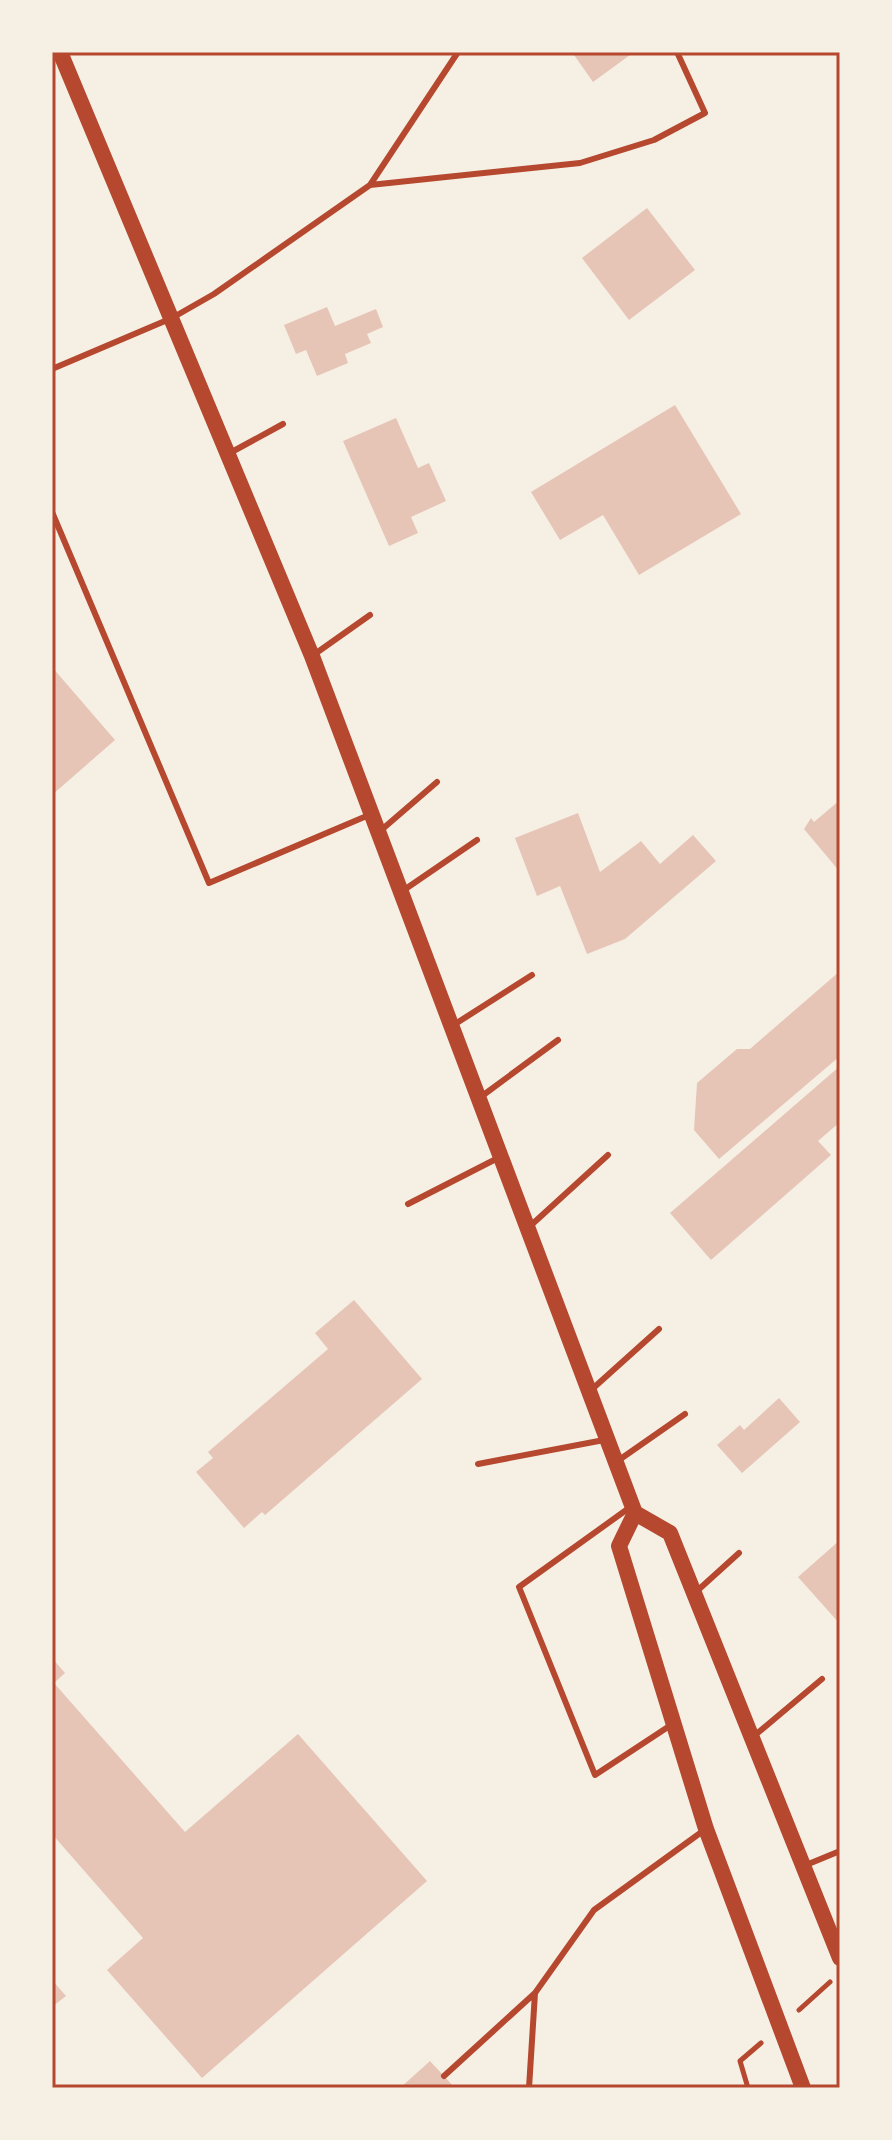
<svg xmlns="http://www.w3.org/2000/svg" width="892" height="2140" font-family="Rubik,sans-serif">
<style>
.building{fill:#e6c5b7}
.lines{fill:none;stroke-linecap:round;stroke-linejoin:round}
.path{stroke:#b5482f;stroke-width:5}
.service{stroke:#b5482f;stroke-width:6}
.secondary{stroke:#b5482f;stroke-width:16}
.neatline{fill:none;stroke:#b5482f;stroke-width:3}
</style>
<rect width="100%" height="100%" fill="#f6efe4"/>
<path class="building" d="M572,52H634L593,82Z
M647,208L695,270L629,320L582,258Z
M327,307L335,326L376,309L383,327L367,334L371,343L345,354L348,363L317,376L306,350L296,354L284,325Z
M675,405L741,514L639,575L603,515L560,540L531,492Z
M396,418L418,468L429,463L446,501L411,517L418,533L389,546L343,441Z
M52,667L115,740L52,795Z
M840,800V872L804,829L811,818L814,822Z
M578,813L600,872L641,841L660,864L693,835L716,861L625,939L587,954L560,886L537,896L515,838Z
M840,971V1056L719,1159L694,1130L697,1083L737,1049H750Z
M840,1066V1122L818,1141L831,1155L711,1260L670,1213Z
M354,1300L422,1379L265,1515L262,1512L244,1528L196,1472L213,1458L208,1452L328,1349L315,1333Z
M779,1398L800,1422L742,1473L717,1445L740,1425L744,1430Z
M840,1540V1624L798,1577Z
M52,1658L65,1673L54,1683L185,1832L298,1734L427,1881L202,2078L107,1970L143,1938L52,1834Z
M52,1980L66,1996L52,2007Z
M430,2061L455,2088H400Z"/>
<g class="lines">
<path class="path" d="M799,2010L830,1982
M748,2088L740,2061L761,2043"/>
<path class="service" d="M370,185L580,163L654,140L705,113L677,52
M52,369L172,318L214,294L370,185L458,52
M228,454L283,424
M52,512L209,883L369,815
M312,656L370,615
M379,832L437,782
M401,892L477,840
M452,1026L532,975
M482,1096L558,1040
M408,1204L498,1158
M528,1228L608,1155
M590,1391L659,1329
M619,1460L685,1414
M478,1464L604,1440
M629,1508L519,1587L595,1775L671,1725
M697,1591L739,1553
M754,1736L822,1679
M806,1865L840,1851
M444,2076L535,1993
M529,2088L535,1993L594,1910L703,1831"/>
<path class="secondary" d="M60,52L312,656L635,1513L670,1533L840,1958
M635,1513L619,1546L706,1829L803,2088"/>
</g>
<rect width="892" height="2140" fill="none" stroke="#f6efe4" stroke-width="108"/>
<rect x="54" y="54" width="784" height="2032" class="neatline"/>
</svg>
